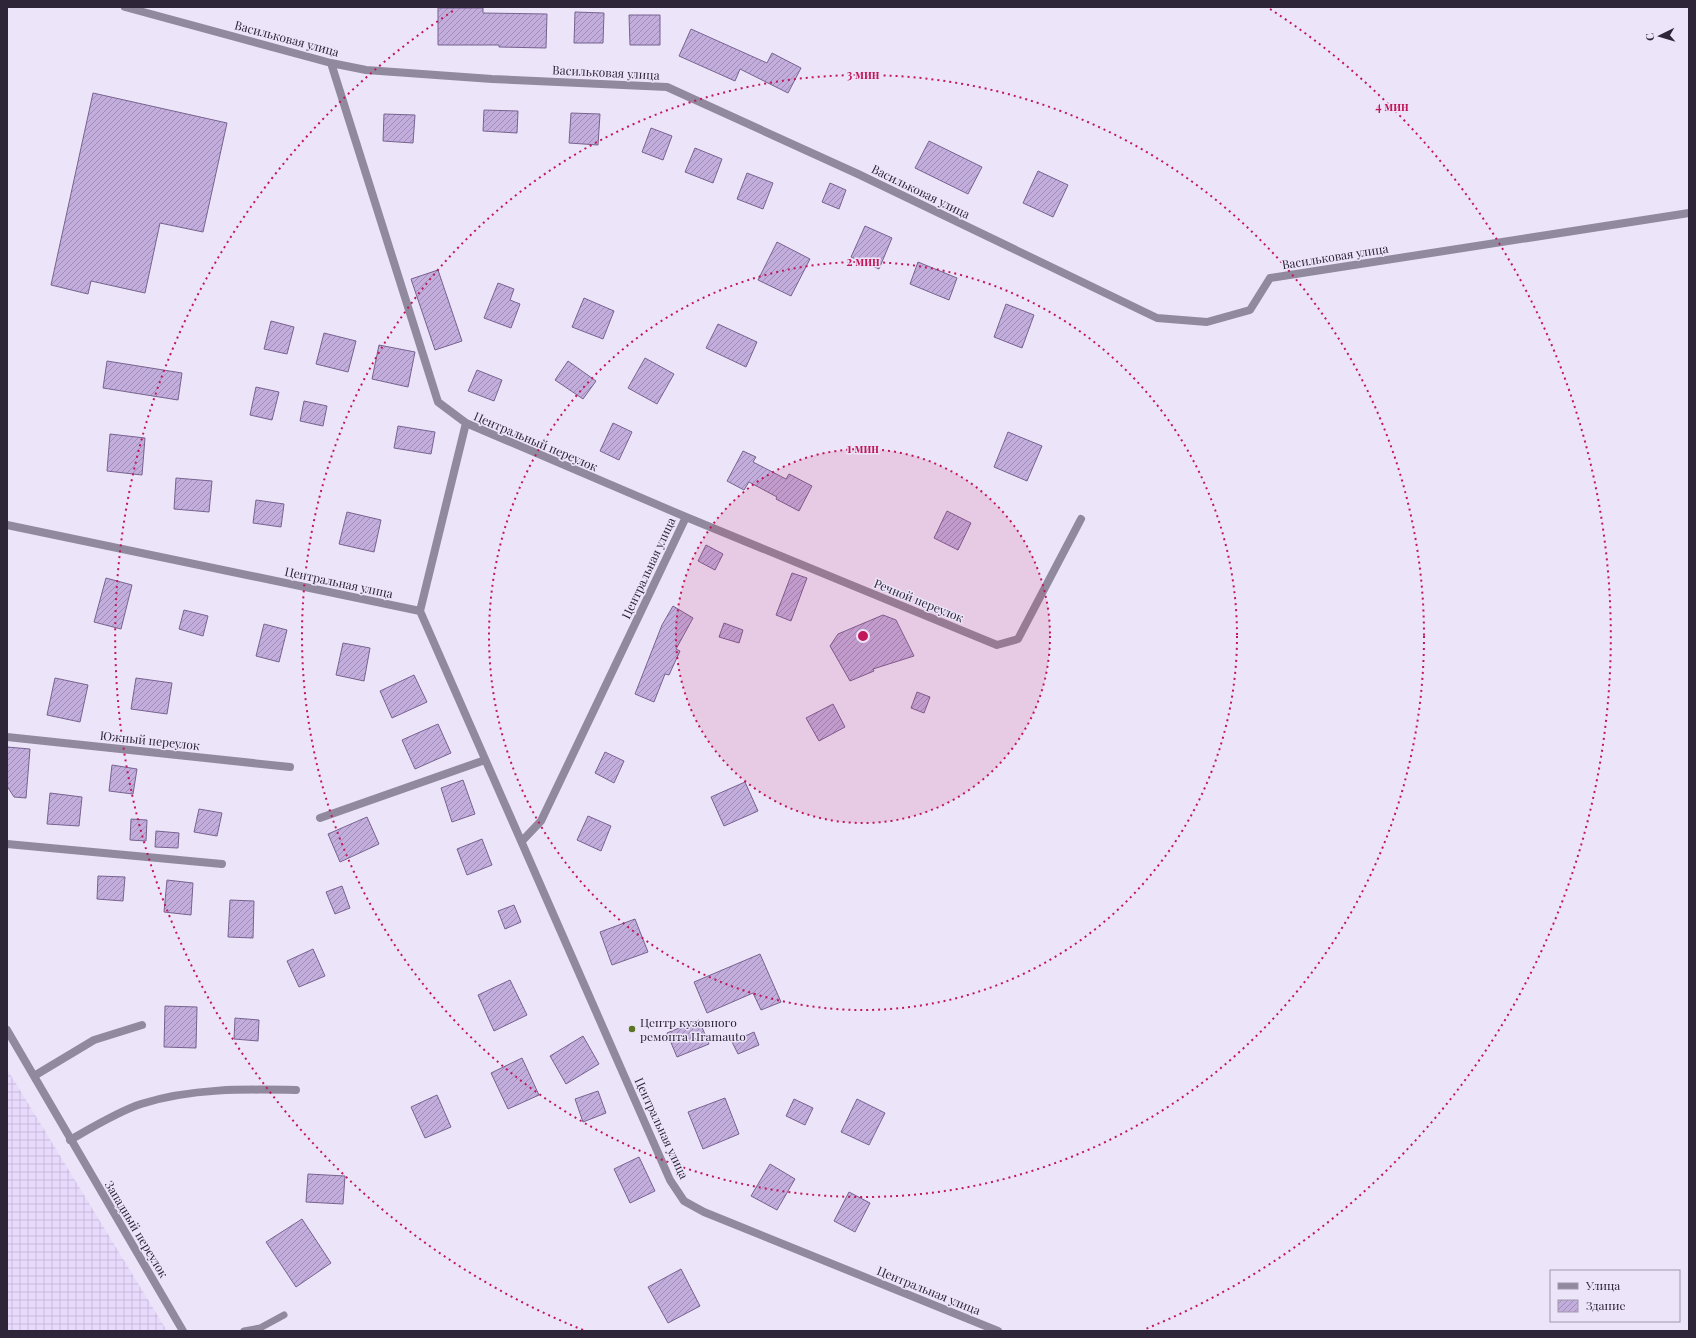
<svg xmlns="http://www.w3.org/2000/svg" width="1696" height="1338" font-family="'Playfair Display',serif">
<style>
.industrial{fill:url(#industrial-grid)}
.building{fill:url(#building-hatch);stroke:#77638f}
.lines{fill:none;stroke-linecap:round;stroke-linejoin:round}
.service{stroke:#91899d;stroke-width:7}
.minor{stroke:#91899d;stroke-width:8}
.ring{fill:none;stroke:#c2185b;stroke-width:2;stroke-dasharray:2 4}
.poi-dot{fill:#5c7426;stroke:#ece4f8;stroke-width:1.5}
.labels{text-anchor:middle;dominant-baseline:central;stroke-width:3;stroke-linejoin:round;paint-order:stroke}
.street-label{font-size:12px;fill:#2e2538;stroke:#ece4f8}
.poi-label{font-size:12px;fill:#2e2538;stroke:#ece4f8;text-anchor:start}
.centre{fill:#c2185b;stroke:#ece4f8;stroke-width:2}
.ring-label{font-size:12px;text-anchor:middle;font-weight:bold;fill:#c2185b;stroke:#ece4f8;stroke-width:3;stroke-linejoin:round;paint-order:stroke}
</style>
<defs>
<pattern id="industrial-grid" width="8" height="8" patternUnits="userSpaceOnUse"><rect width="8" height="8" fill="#e8dafc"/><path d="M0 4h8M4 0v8" fill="none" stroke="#c7bbd9"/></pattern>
<pattern id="building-hatch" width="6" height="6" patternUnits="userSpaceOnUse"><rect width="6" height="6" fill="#c2addd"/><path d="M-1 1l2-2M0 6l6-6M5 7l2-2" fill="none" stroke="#9e8db4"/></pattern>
</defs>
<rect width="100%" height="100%" fill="#ece4f8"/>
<path class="industrial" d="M7,1069L167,1331H7Z"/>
<path class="building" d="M438,8H483V13L547,14L546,48L499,47V45H438Z
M575,12L604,13L603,43H574Z
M629,15H660V45H630Z
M691,29L767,63L772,53L801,68L788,93L740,69L735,81L679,56Z
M93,93L227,123L203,232L160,223L145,293L91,281L88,294L51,285Z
M484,110L518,111L517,133L483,131Z
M571,113L600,114L598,145L569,143Z
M384,114L415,115L413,143L383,141Z
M651,128L672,136L663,160L642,152Z
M929,141L982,167L968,194L915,168Z
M695,148L722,159L713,183L685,172Z
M1038,171L1068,185L1053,217L1023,203Z
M747,173L773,183L763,209L737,199Z
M830,183L846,190L839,209L822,202Z
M865,226L892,238L879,269L851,257Z
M777,242L810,259L791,296L758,280Z
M918,262L957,278L949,300L910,284Z
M438,270L462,341L435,350L411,279Z
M498,283L514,289L510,300L520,304L511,328L484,318Z
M584,298L614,311L603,339L572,327Z
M1006,304L1034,315L1022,348L994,337Z
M271,321L294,327L287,354L264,349Z
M718,324L757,342L746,367L706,348Z
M324,333L356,341L348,372L316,364Z
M379,345L415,352L408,387L372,379Z
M645,358L674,374L657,404L628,388Z
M107,361L182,373L178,400L103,388Z
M568,361L596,381L583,399L555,380Z
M477,370L502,380L494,401L468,391Z
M256,387L279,392L272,420L250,415Z
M304,401L327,406L323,426L300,421Z
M613,423L632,432L619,460L600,451Z
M398,426L435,432L431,454L394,448Z
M1008,432L1042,446L1027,481L994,467Z
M110,434L145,438L142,475L107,471Z
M743,451L756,457L753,462L786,479L789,474L812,486L799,511L776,499L777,497L749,482L744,490L727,481Z
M176,478L212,481L209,512L174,509Z
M256,500L284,504L281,527L253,523Z
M947,511L971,523L958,550L934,538Z
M347,512L381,520L374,552L339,544Z
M706,545L723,554L715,570L698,561Z
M792,573L807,578L791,621L776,615Z
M106,578L132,585L121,629L94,622Z
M673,606L693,618L676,649L680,651L669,675L665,674L654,702L635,694L662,625Z
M184,610L208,616L203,636L179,629Z
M883,615L896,620L914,656L873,669L874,671L850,681L830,646L838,634Z
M724,623L743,630L739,643L719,637Z
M264,624L287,630L279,662L256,656Z
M343,643L370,648L364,681L336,675Z
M414,675L427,702L392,718L380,691Z
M55,678L88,685L80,722L47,715Z
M136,678L172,683L167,714L131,709Z
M917,692L930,697L924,713L911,708Z
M833,704L845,727L819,741L806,718Z
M438,724L451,753L415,769L402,740Z
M7,747L30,749L26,798L14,797L7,786Z
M605,752L624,761L614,783L595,773Z
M112,765L137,769L133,794L109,791Z
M463,780L475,814L452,822L441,788Z
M745,782L758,811L724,826L711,797Z
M50,793L82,797L79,826L47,824Z
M199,809L222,813L217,836L194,832Z
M588,816L611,826L601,851L577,840Z
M367,817L379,844L340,862L328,834Z
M131,819L147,820L146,841L130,840Z
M156,831L179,833L178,848L155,847Z
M482,839L492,865L467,875L457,849Z
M98,876L125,877L123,901L97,899Z
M167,880L193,883L191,915L164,912Z
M342,886L350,908L335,914L326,892Z
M230,900L254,901L253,938L228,937Z
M514,905L521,922L505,929L498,911Z
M635,919L648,952L612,965L600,932Z
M313,949L325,976L299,987L287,961Z
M760,954L781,1002L761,1010L753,993L707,1013L694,982Z
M510,980L527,1015L494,1031L478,995Z
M165,1006L197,1007L196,1048L164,1047Z
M235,1018L259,1020L258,1041L234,1039Z
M699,1020L709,1044L677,1057L667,1033Z
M754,1032L759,1045L738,1054L732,1042Z
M583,1036L599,1064L566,1084L550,1056Z
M522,1058L539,1095L508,1109L491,1073Z
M598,1091L606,1113L583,1122L575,1099Z
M437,1095L451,1127L425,1138L411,1107Z
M725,1098L739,1134L703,1149L688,1112Z
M794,1099L813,1108L805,1125L786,1116Z
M857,1099L885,1113L869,1145L841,1132Z
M639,1157L655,1191L630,1203L614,1169Z
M770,1164L795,1179L777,1210L751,1196Z
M308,1174L345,1176L343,1204L306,1202Z
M849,1192L870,1203L855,1232L834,1221Z
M302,1219L331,1263L296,1287L266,1242Z
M681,1269L700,1306L668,1323L648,1287Z"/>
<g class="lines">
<path class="service" d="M244,1331L260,1328L284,1315"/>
<path class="minor" d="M125,7L331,63L366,70L492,79L667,87L858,174L1157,318L1207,322L1250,310L1270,278L1689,213
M331,63L438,402L466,423
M7,525L420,611L670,1180L684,1201L704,1212L998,1331
M420,611L466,423L686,517L997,645L1018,639L1081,519
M7,737L290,767
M320,818L485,760
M522,841L541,821L686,517
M7,844L222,864
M7,1030L183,1331
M34,1076L94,1040L142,1025
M70,1140C91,1128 119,1111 141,1104C191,1088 245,1089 296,1090"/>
</g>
<circle cx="863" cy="636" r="187" fill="#c2185b" fill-opacity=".12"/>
<g class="ring">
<circle cx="863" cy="636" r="187"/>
<circle cx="863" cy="636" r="374"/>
<circle cx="863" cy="636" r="561"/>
<path d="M583 1330A748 748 0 0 1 456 9M1270 9A748 748 0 0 1 1143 1330"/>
</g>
<circle class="poi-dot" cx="632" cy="1029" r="4"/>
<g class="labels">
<g class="street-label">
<text transform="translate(287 38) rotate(15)">Васильковая улица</text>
<text transform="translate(606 72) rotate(3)">Васильковая улица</text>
<text transform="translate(921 191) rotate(26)">Васильковая улица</text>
<text transform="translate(1335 256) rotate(-9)">Васильковая улица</text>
<text transform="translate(536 441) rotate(23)">Центральный переулок</text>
<text transform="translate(648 568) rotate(-65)">Центральная улица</text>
<text transform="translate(339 582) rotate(12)">Центральная улица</text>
<text transform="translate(919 600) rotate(22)">Речной переулок</text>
<text transform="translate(150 740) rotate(6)">Южный переулок</text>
<text transform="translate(662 1128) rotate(65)">Центральная улица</text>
<text transform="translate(137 1229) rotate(59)">Западный переулок</text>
<text transform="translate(929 1290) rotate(22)">Центральная улица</text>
</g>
<g class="poi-label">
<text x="640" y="1022">Центр кузовного<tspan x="640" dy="14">ремонта Hramauto</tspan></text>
</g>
</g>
<circle cx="863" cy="636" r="6" class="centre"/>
<g class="ring-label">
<text x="863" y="79">3 мин</text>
<text x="1392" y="111">4 мин</text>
<text x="863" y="266">2 мин</text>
<text x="863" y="453">1 мин</text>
</g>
<rect width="1696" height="1338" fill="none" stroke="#2e2538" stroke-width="16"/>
<rect x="1550" y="1270" width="130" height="52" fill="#ece4f8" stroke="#a098ab"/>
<rect x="1558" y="1283" width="20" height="6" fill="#91899d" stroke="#a098ab"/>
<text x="1586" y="1290" font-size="12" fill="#2e2538">Улица</text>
<rect x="1558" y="1300" width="20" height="12" fill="url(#building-hatch)" stroke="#a098ab"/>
<text x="1586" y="1310" font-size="12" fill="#2e2538">Здание</text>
<g transform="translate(1660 36) rotate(265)" stroke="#ece4f8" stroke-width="3" paint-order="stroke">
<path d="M0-3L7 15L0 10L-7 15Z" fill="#2e2538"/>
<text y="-6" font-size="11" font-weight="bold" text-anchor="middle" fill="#2e2538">С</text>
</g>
</svg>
